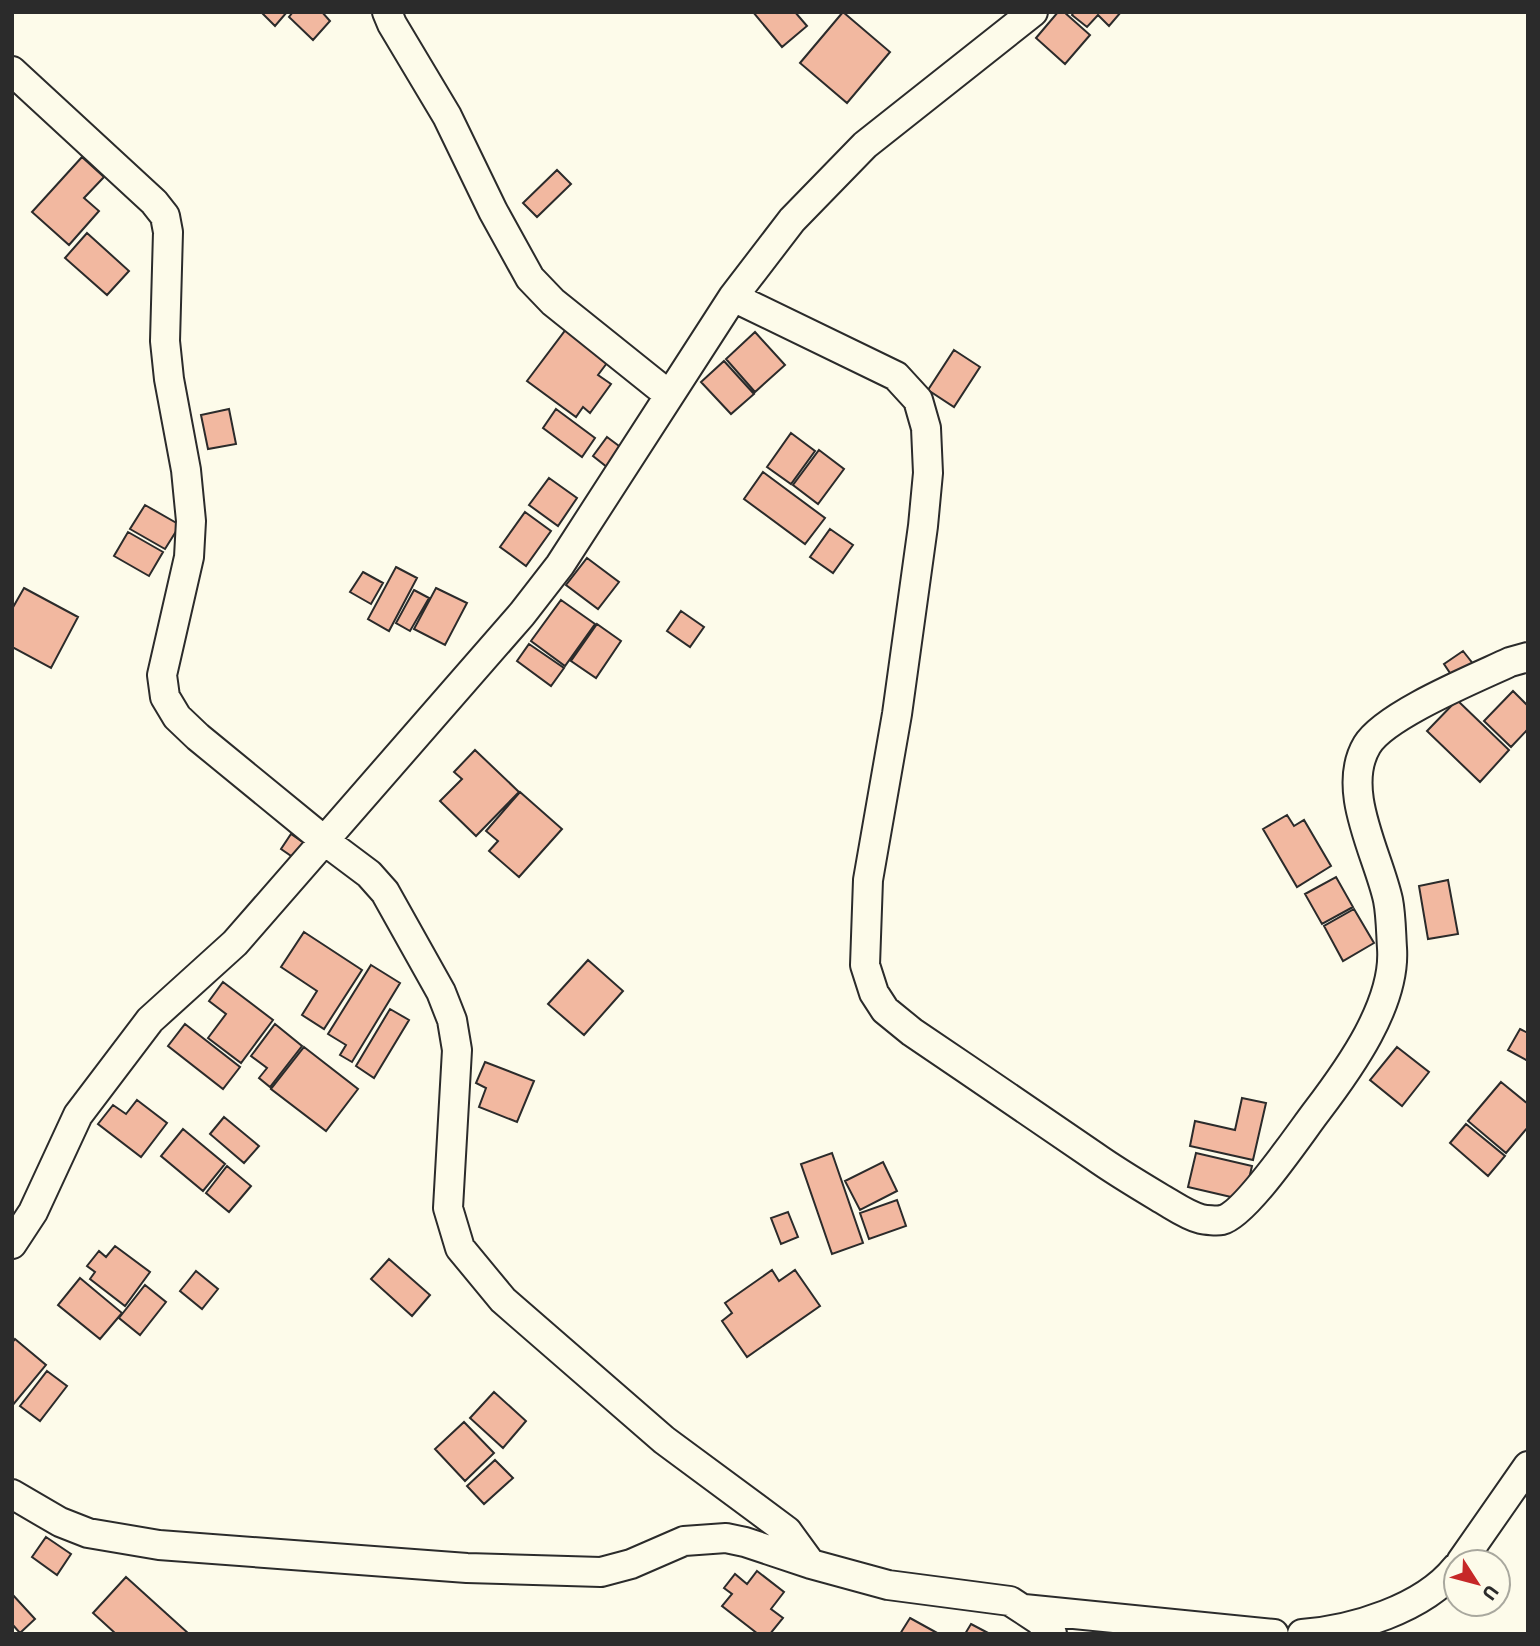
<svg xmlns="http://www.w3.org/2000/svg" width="1540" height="1646" font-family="'IBM Plex Sans',sans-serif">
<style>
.building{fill:#f2b8a0;stroke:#2b2b2b;stroke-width:2}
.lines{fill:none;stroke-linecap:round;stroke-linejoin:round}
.minor-casing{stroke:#2b2b2b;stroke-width:32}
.minor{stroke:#fdfbea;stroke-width:28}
</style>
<rect width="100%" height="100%" fill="#fdfbea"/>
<path class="building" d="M261,12H287L275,26Z
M293,12H322L330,21L313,40L289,17Z
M753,12H795L807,26L782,47Z
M843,12L890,52L847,103L800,63Z
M1058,12H1064L1090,35L1065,64L1036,38Z
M1074,12H1121L1109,26L1098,15L1087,27L1072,15Z
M82,157L104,177L84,198L99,211L69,245L32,212Z
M557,170L571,184L537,217L523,203Z
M87,233L129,271L107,295L65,258Z
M570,324L613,355L598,375L611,384L590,413L583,407L576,417L527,381Z
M755,332L785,365L755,392L726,359Z
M954,350L980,367L954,407L928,390Z
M724,361L754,394L731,414L701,382Z
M229,409L236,444L208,449L201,415Z
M556,409L595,438L582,457L543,428Z
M791,433L815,451L791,484L767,467Z
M607,437L627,452L612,471L593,456Z
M819,450L844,469L818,504L793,485Z
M763,472L825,518L805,544L744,499Z
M549,478L577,498L558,526L529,505Z
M145,505L180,525L165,549L130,529Z
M525,512L551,531L526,566L500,547Z
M830,529L853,545L833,573L810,557Z
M128,532L163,552L149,576L114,556Z
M587,558L619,582L598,609L566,585Z
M396,567L417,578L389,631L368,619Z
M363,572L383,583L371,604L350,592Z
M24,588L78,617L51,668L12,647V609Z
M436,588L467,603L445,645L414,629Z
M414,590L429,598L410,631L396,623Z
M561,600L595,624L565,666L531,641Z
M681,611L704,627L690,647L667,631Z
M597,624L621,641L596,678L571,661Z
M529,644L564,668L551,686L517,661Z
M1463,651L1474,665L1454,679L1444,664Z
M1513,691L1528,706V729L1511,747L1484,721Z
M1457,700L1509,750L1480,782L1427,731Z
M475,750L519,792L476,836L440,801L462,779L454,772Z
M520,792L562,829L519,877L489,851L498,841L486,831Z
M1287,815L1294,826L1304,820L1331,866L1297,887L1263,829Z
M291,834L310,847L300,862L281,849Z
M1336,877L1353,907L1322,924L1305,894Z
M1448,880L1458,934L1428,939L1419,886Z
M1354,909L1374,943L1343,961L1324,926Z
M304,932L362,970L324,1029L302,1015L317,991L281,967Z
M588,960L623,991L584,1035L548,1004Z
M371,965L400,983L352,1062L340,1055L346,1045L328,1034Z
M223,982L273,1020L241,1063L208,1038L226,1014L209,1001Z
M390,1009L409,1020L374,1078L356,1066Z
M185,1024L240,1067L223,1089L168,1046Z
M275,1024L302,1046L270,1087L259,1078L267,1068L251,1056Z
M1520,1029L1528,1033V1061L1508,1050Z
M304,1047L358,1089L326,1131L271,1089Z
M1397,1047L1429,1072L1402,1106L1370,1080Z
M485,1062L534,1081L517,1122L479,1107L486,1088L476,1083Z
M1501,1082L1528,1104V1127L1506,1153L1468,1121Z
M1242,1098L1266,1103L1253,1160L1190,1146L1195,1121L1235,1130Z
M137,1100L167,1123L141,1157L98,1124L113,1105L126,1114Z
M224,1117L259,1146L244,1163L210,1134Z
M1466,1124L1505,1156L1488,1176L1450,1143Z
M183,1129L225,1164L203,1191L161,1156Z
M832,1153L863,1243L832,1254L801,1164Z
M1196,1153L1252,1166L1244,1200L1188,1187Z
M883,1162L897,1191L860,1210L845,1181Z
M227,1166L251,1186L229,1212L206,1193Z
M897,1200L906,1226L869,1239L860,1213Z
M788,1212L798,1237L781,1244L771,1218Z
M115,1246L150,1272L125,1306L90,1279L95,1272L87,1266L99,1251L106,1257Z
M389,1259L430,1295L412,1316L371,1279Z
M772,1270L779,1281L795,1270L820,1306L747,1357L722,1321L732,1313L725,1303Z
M196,1271L218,1289L202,1309L180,1291Z
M80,1278L122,1313L100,1339L58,1305Z
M145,1285L166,1302L140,1335L119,1318Z
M15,1339L46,1365L12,1406V1343Z
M47,1371L67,1386L40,1421L20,1406Z
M494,1392L526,1421L503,1448L470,1418Z
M464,1422L494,1453L465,1481L435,1449Z
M495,1460L513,1478L484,1504L467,1486Z
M46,1537L71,1554L57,1575L32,1557Z
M757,1571L784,1592L771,1609L783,1618L770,1634H758L722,1606L732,1594L724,1588L735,1574L747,1584Z
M126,1577L189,1634H116L93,1613Z
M12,1594L35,1619L20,1633L12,1624Z
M910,1618L939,1634H900Z
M971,1624L990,1634H965Z"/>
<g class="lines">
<g class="minor-casing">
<path id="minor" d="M387,12L392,24L447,116L493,211L530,278L553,302L669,395
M12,71L154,202L165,216L168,232L165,341L169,379L186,470L191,521L189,557L162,675L165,697L177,717L198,737L325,841L369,874L385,892L441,992L452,1020L457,1050L448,1208L460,1248L503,1300L664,1440L787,1531L811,1564
M733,297L896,376L918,400L926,428L928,473L923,526L897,714L868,880L865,965L874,993L885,1010L912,1032C973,1073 1034,1115 1094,1156C1118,1173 1142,1187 1167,1202C1177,1208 1189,1216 1201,1219C1205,1220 1217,1221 1222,1220C1246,1214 1300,1133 1317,1111C1349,1069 1396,1004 1392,948C1391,933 1391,915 1388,900C1378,854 1340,790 1367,745C1385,715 1476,678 1510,662L1528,657
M12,1244L33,1212L78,1115L150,1020L235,943L522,614L560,565L733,297L792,220L865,145L1033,12
M12,1494L60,1522L88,1533L159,1545L467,1568L601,1572L631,1564L684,1541L726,1538L745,1542L811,1564L888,1585L1010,1601L1039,1620L1052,1634
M1461,1562L1528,1466
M1024,1609L1274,1634
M1302,1634C1353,1630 1423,1609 1456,1568"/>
</g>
<use href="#minor" class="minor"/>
</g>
<rect width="1540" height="1646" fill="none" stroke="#2b2b2b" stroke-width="28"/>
<g transform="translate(1477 1583) rotate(126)"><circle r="33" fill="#fdfbea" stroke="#a9a89e" stroke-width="2"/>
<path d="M0-5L12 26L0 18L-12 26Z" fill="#c62828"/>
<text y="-10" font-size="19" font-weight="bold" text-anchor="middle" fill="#2b2b2b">U</text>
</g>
</svg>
